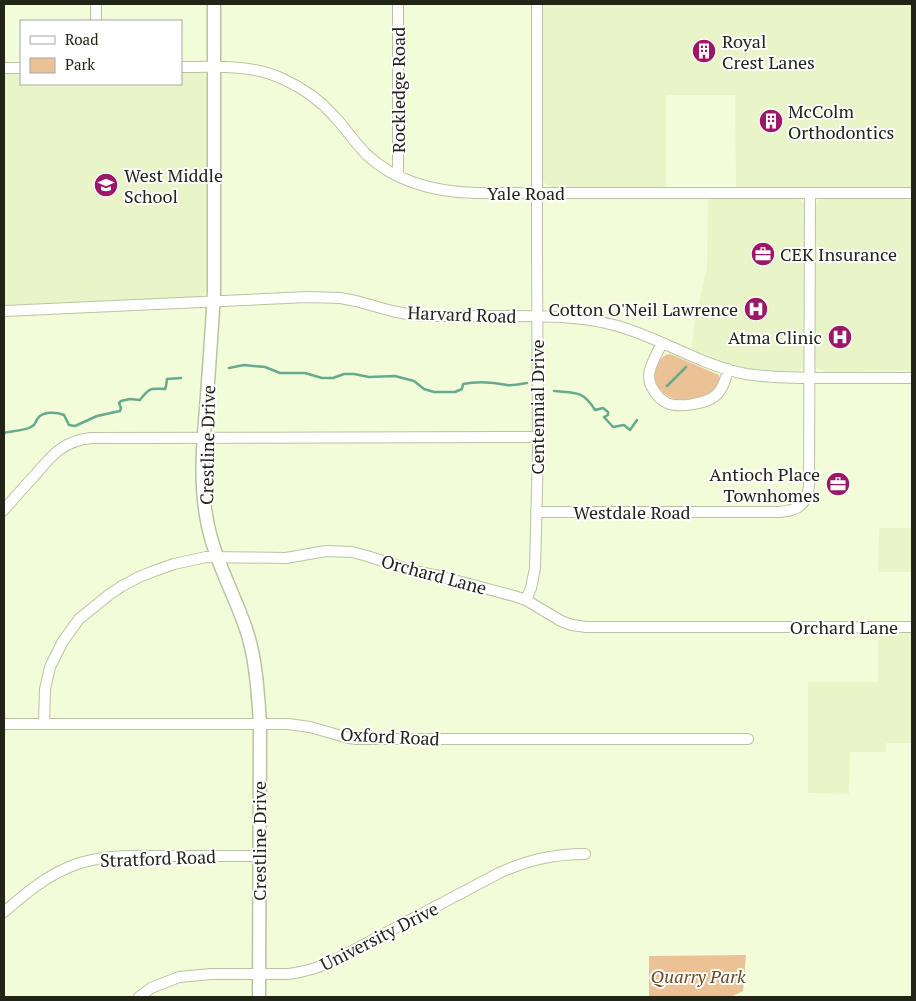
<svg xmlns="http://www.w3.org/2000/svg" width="916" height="1001" font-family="'PT Serif',serif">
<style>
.built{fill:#e9f4c8}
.green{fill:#ebc196}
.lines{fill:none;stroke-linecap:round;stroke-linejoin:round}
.stream{stroke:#66aa8f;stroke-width:2.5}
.minor-casing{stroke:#bac3a0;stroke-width:12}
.tertiary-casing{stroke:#bac3a0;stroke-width:15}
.minor{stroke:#fff;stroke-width:10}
.tertiary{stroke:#fff;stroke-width:12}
.labels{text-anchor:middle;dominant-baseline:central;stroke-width:4;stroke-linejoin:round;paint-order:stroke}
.poi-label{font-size:18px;fill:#212417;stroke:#fff;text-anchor:start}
.street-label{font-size:18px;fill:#212417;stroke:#fff}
.park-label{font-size:18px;font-style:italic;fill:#6e481b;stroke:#fff}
</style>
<rect width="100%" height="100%" fill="#f3fcd8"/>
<path class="built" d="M542,4H912V188L736,187L735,95H666V187H552L548,186L543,181L542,177Z
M181,72L202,73L205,75L208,79V287L206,292L200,297H198L4,305V73H21V84H181Z
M708,198L796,199H799L803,202L804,205L803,363V366L798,371H780L752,369L729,363L691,349L695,320L707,268Z
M821,199H912V371L826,372L820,370L817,368L815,362V207L818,201Z
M879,528H912V572H878Z
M878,633H912V743H886V752H850L849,794L808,793V682H878Z"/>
<path class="green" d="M670,354L719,375L720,379C719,384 716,389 712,392C708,395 702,397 698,398C683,401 668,401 659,388C654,381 653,374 657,366C660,360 662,355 670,354Z
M746,955L743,991L731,997H649V956Z"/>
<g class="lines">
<path class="stream" d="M229,368L244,365L265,367L280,373H305L322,378H333L344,374H354L369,377L395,376L414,381L424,389L434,392H455L462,389L463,384C478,381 492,382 507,385C512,386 521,384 527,383
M667,386L686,367
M554,391C575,393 583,390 595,410L603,408L608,412V415L604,417L613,427L624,425L630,430L637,420
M4,433C12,431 23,431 31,427C36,425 35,422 38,418C43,411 57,412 64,415L69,425L75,426L97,416L120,411L121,408L119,403L121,401L130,399L140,400C149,388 150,388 165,389L166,386L167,379L181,378"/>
<g class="minor-casing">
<path id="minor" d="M96,4V21
M181,67C215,67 252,64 283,79C303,88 321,101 335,117C346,129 355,143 367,155C397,183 437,192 476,193H912
M4,68H21
M398,176V4
M4,311L308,297L340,298L356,301L392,311L412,315L429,316C456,316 482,316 509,316C544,316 580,316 614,325C660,337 699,365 746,374C772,378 798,378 825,378C854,378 883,378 912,378
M662,343C658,352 650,364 649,375C649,380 650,385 653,389C656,395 661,400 667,403C678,408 705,404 715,396C723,390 726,379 728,369
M4,510C14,498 24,487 35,475C52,455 63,441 91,438L538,437
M536,512H779C797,511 807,505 809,486L810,193
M526,600L531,588L535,568L538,451L537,254V4
M4,724H288L310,727L345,737L356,739H748
M44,724L45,689L50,667L63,641L79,619L110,594L122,586L139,577L154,571L174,564L206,557L286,558L326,551L352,552L367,556L414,571L439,576L514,596L526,600L561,621L572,625L586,627H912
M4,912C26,893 48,874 77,864C106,854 137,856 168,856C198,856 229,856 259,856
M139,997L151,988L179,977L211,974H289C304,972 317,968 331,962L499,873C528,860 553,854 585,854"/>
</g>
<g class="tertiary-casing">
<path id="tertiary" d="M214,4V291C212,330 209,369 206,409C203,444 200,480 206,515C212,555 232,589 245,626C256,656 258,693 260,724L259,997"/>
</g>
<use href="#minor" class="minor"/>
<use href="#tertiary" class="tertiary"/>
</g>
<defs>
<g id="building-disc" transform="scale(1.25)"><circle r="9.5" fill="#9e1767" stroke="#fff"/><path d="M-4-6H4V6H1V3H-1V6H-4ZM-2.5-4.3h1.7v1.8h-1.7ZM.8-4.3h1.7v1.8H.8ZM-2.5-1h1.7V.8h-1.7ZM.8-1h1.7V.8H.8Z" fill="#fff"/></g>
<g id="school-disc" transform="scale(1.25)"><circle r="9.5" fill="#9e1767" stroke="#fff"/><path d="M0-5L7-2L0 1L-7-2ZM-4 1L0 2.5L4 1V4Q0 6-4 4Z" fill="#fff"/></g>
<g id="office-disc" transform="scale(1.25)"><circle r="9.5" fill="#9e1767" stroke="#fff"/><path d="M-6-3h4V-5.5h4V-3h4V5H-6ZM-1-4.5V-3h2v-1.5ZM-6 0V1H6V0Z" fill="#fff"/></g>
<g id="hospital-disc" transform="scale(1.25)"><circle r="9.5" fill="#9e1767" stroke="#fff"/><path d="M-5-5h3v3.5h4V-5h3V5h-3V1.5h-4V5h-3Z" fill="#fff"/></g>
</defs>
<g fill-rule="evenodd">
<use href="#building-disc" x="704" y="51"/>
<use href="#building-disc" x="771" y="121"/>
<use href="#school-disc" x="106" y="185"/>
<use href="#office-disc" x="763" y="254"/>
<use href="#hospital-disc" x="756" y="309"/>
<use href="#hospital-disc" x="840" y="337"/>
<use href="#office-disc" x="838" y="484"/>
</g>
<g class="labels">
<g class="poi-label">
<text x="722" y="41">Royal<tspan x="722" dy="21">Crest Lanes</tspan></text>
<text x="788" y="111">McColm<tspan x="788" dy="21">Orthodontics</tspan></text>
<text x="124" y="175">West Middle<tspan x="124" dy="21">School</tspan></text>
<text x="780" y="254">CEK Insurance</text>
<text x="738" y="309" text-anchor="end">Cotton O'Neil Lawrence</text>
<text x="822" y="337" text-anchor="end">Atma Clinic</text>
<text x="820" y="474" text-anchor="end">Antioch Place<tspan x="820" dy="21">Townhomes</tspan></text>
</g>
<g class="street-label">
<text transform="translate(398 90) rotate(-90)">Rockledge Road</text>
<text x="526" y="193">Yale Road</text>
<text transform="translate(462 314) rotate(2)">Harvard Road</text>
<text transform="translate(537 407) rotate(-90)">Centennial Drive</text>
<text transform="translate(207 445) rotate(-89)">Crestline Drive</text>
<text x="632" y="512">Westdale Road</text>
<text transform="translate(434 574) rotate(15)">Orchard Lane</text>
<text x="844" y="627">Orchard Lane</text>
<text transform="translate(390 736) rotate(3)">Oxford Road</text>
<text transform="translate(259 841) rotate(-90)">Crestline Drive</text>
<text transform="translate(158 858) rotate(-2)">Stratford Road</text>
<text transform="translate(379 936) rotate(-27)">University Drive</text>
</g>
<g class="park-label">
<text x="698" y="976">Quarry Park</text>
</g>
</g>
<rect width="916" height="1001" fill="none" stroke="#212417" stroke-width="10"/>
<rect x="20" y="20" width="162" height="65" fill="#ffffff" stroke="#a6a7a2"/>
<rect x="30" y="36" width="25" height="8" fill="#ffffff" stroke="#a6a7a2"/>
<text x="65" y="45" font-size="15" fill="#212417">Road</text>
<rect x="30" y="58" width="25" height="15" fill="#ebc196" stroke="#a6a7a2"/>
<text x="65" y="70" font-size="15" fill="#212417">Park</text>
</svg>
